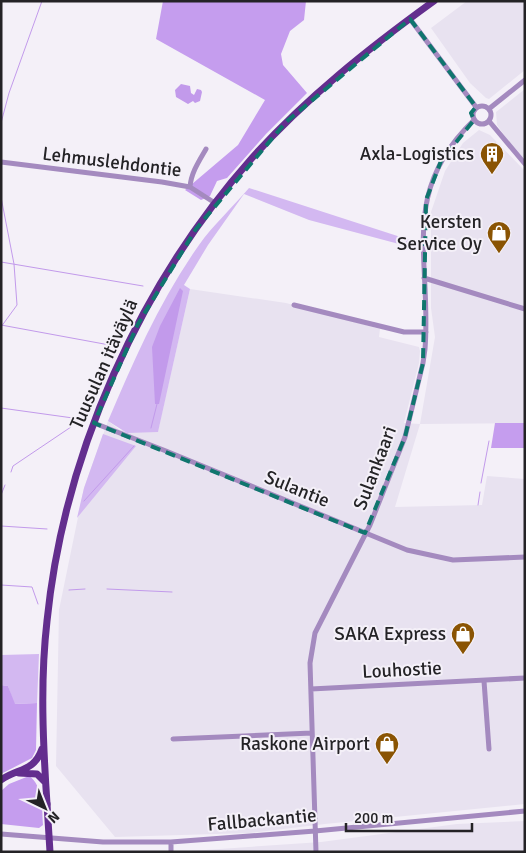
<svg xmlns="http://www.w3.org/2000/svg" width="526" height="853" font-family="Signika,sans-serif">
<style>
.built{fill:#e8e2f0}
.green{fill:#d3b8f1}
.forest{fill:#c59dee}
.water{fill:#c29aeb}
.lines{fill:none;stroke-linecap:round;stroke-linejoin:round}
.stream{stroke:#c29aeb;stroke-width:1}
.minor{stroke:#a48abf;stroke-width:5}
.major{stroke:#632e8e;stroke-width:7}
.major-bridge{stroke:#632e8e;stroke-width:7}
.marked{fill:none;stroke:#0f766e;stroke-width:4;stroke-dasharray:10 6;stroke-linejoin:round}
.labels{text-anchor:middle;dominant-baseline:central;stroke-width:4;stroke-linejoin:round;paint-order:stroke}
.poi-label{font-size:19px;fill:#242326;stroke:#f4f0f8;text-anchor:end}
.street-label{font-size:19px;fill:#242326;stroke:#f4f0f8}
</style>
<rect width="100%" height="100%" fill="#f4f0f8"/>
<path class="built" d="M467,1H525V70L489,99L486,98L470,83L431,28Z
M525,89V156L521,159L497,125L496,112Z
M479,130L490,135L525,171V423L420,424L395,507L482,505L487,476L525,479V804L325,824L249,833L115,837L56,766L59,610L84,488L108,421L120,430L158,431L190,289L286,303L380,329L379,337L419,347L420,351L419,363L404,423L420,424L435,337L431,308V212L445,171L463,143Z
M525,821V852H176L321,842L457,824Z"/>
<path class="green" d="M249,188L416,242L414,248L309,220L244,194L208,245L184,285L190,289L158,432L127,433L108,421C134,360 160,300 199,245C213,225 233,207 249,188Z
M103,434L136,446L77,518L84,488Z
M39,654L37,703L14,704L8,686L1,685V655Z"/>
<path class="forest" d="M163,1H306L304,20L290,31L281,54L283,65L307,93L266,134L227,178L217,181L210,196L201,200L185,190L238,145L265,100L156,39Z
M495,423H525V448H491Z
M1,685L8,686L15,704L37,703L36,750L32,758L1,774Z
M29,776C43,785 42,810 43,825L39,828L1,824V791L9,784Z"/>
<path class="water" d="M181,84L190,86L191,93L194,95L197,89L201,90L202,92L200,101L195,103L193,101L188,104L176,97L175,90Z
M180,288L183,291L159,404H155L152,347L160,326Z"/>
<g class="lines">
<path class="stream" d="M1,123L9,93L42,1
M1,197L14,264L17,305L1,327
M1,262L143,286
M1,325L115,346
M1,408L80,419
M151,428L157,404
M11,472L13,466L71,427
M481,483L489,441
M1,495L5,485
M84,501L134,446
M478,505L480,492
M1,526L47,529
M1,585L32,587L38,604
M107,589L172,592
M69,590L85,589"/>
<path class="minor" d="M410,19L476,107
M473 115a9 9 0 1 1 18 0a9 9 0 1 1-18 0Z
M490,108L525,80
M489,121L525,164
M1,162L162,182L190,187L215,203
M190,187C191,173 199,161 206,149
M424,278L525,309
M294,305L404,332H426
M94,423L166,451L407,550L453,560L525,557
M484,681L489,749
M311,689L525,678
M173,739L312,733
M1,834L103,842H171L315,831L525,811
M171,842V852
M316,852L310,663L315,633L370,525L405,437L423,363L425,349C432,259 398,193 474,120"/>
<path class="major" d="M19,773L37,774L45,782
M1,780C18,768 34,772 42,749
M47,804C43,743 40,682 47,621C64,453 140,284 252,158C306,98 369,48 434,1"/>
<path class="major-bridge" d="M47,804L50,852"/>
</g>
<path class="marked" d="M410,19L476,107L471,113L474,120L441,161L426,200L423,363L405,437L365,533L94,423L138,324L196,229L286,122Z"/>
<defs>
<g id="building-pin" transform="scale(1.25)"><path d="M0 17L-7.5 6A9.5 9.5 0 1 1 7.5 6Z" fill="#8a5403" stroke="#f4f0f8"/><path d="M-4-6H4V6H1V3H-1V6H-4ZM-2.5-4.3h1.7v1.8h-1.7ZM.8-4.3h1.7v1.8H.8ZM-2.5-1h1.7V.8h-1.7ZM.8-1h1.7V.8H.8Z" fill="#fff"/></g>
<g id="shop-pin" transform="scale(1.25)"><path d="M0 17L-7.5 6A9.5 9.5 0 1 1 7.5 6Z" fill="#8a5403" stroke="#f4f0f8"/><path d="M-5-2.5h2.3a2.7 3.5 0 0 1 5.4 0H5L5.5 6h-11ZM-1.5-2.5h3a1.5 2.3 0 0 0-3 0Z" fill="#fff"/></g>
</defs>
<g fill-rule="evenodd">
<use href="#building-pin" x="492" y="154"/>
<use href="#shop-pin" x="499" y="233"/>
<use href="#shop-pin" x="463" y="634"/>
<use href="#shop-pin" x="387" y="744"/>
</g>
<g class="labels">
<g class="poi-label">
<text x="474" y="154">Axla-Logistics</text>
<text x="482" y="222">Kersten<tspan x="482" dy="22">Service Oy</tspan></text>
<text x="446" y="634">SAKA Express</text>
<text x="370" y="744">Raskone Airport</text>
</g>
<g class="street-label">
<text transform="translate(112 162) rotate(7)">Lehmuslehdontie</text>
<text transform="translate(104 364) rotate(-66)">Tuusulan itäväylä</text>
<text transform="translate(375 468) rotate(-69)">Sulankaari</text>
<text transform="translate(297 489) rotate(22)">Sulantie</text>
<text transform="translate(402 670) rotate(-3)">Louhostie</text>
<text transform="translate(262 820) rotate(-5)">Fallbackantie</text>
</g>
</g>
<rect width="526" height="853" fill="none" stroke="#242326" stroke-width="5"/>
<g transform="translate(45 808) rotate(137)" stroke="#f4f0f8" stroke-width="4" paint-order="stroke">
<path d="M0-4L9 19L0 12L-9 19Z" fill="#242326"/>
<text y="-8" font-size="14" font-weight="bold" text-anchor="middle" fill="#242326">N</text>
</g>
<path d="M346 823v8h126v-8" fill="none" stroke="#242326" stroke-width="2.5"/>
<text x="354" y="823" font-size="15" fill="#242326" stroke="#f4f0f8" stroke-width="4" paint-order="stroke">200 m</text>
</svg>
